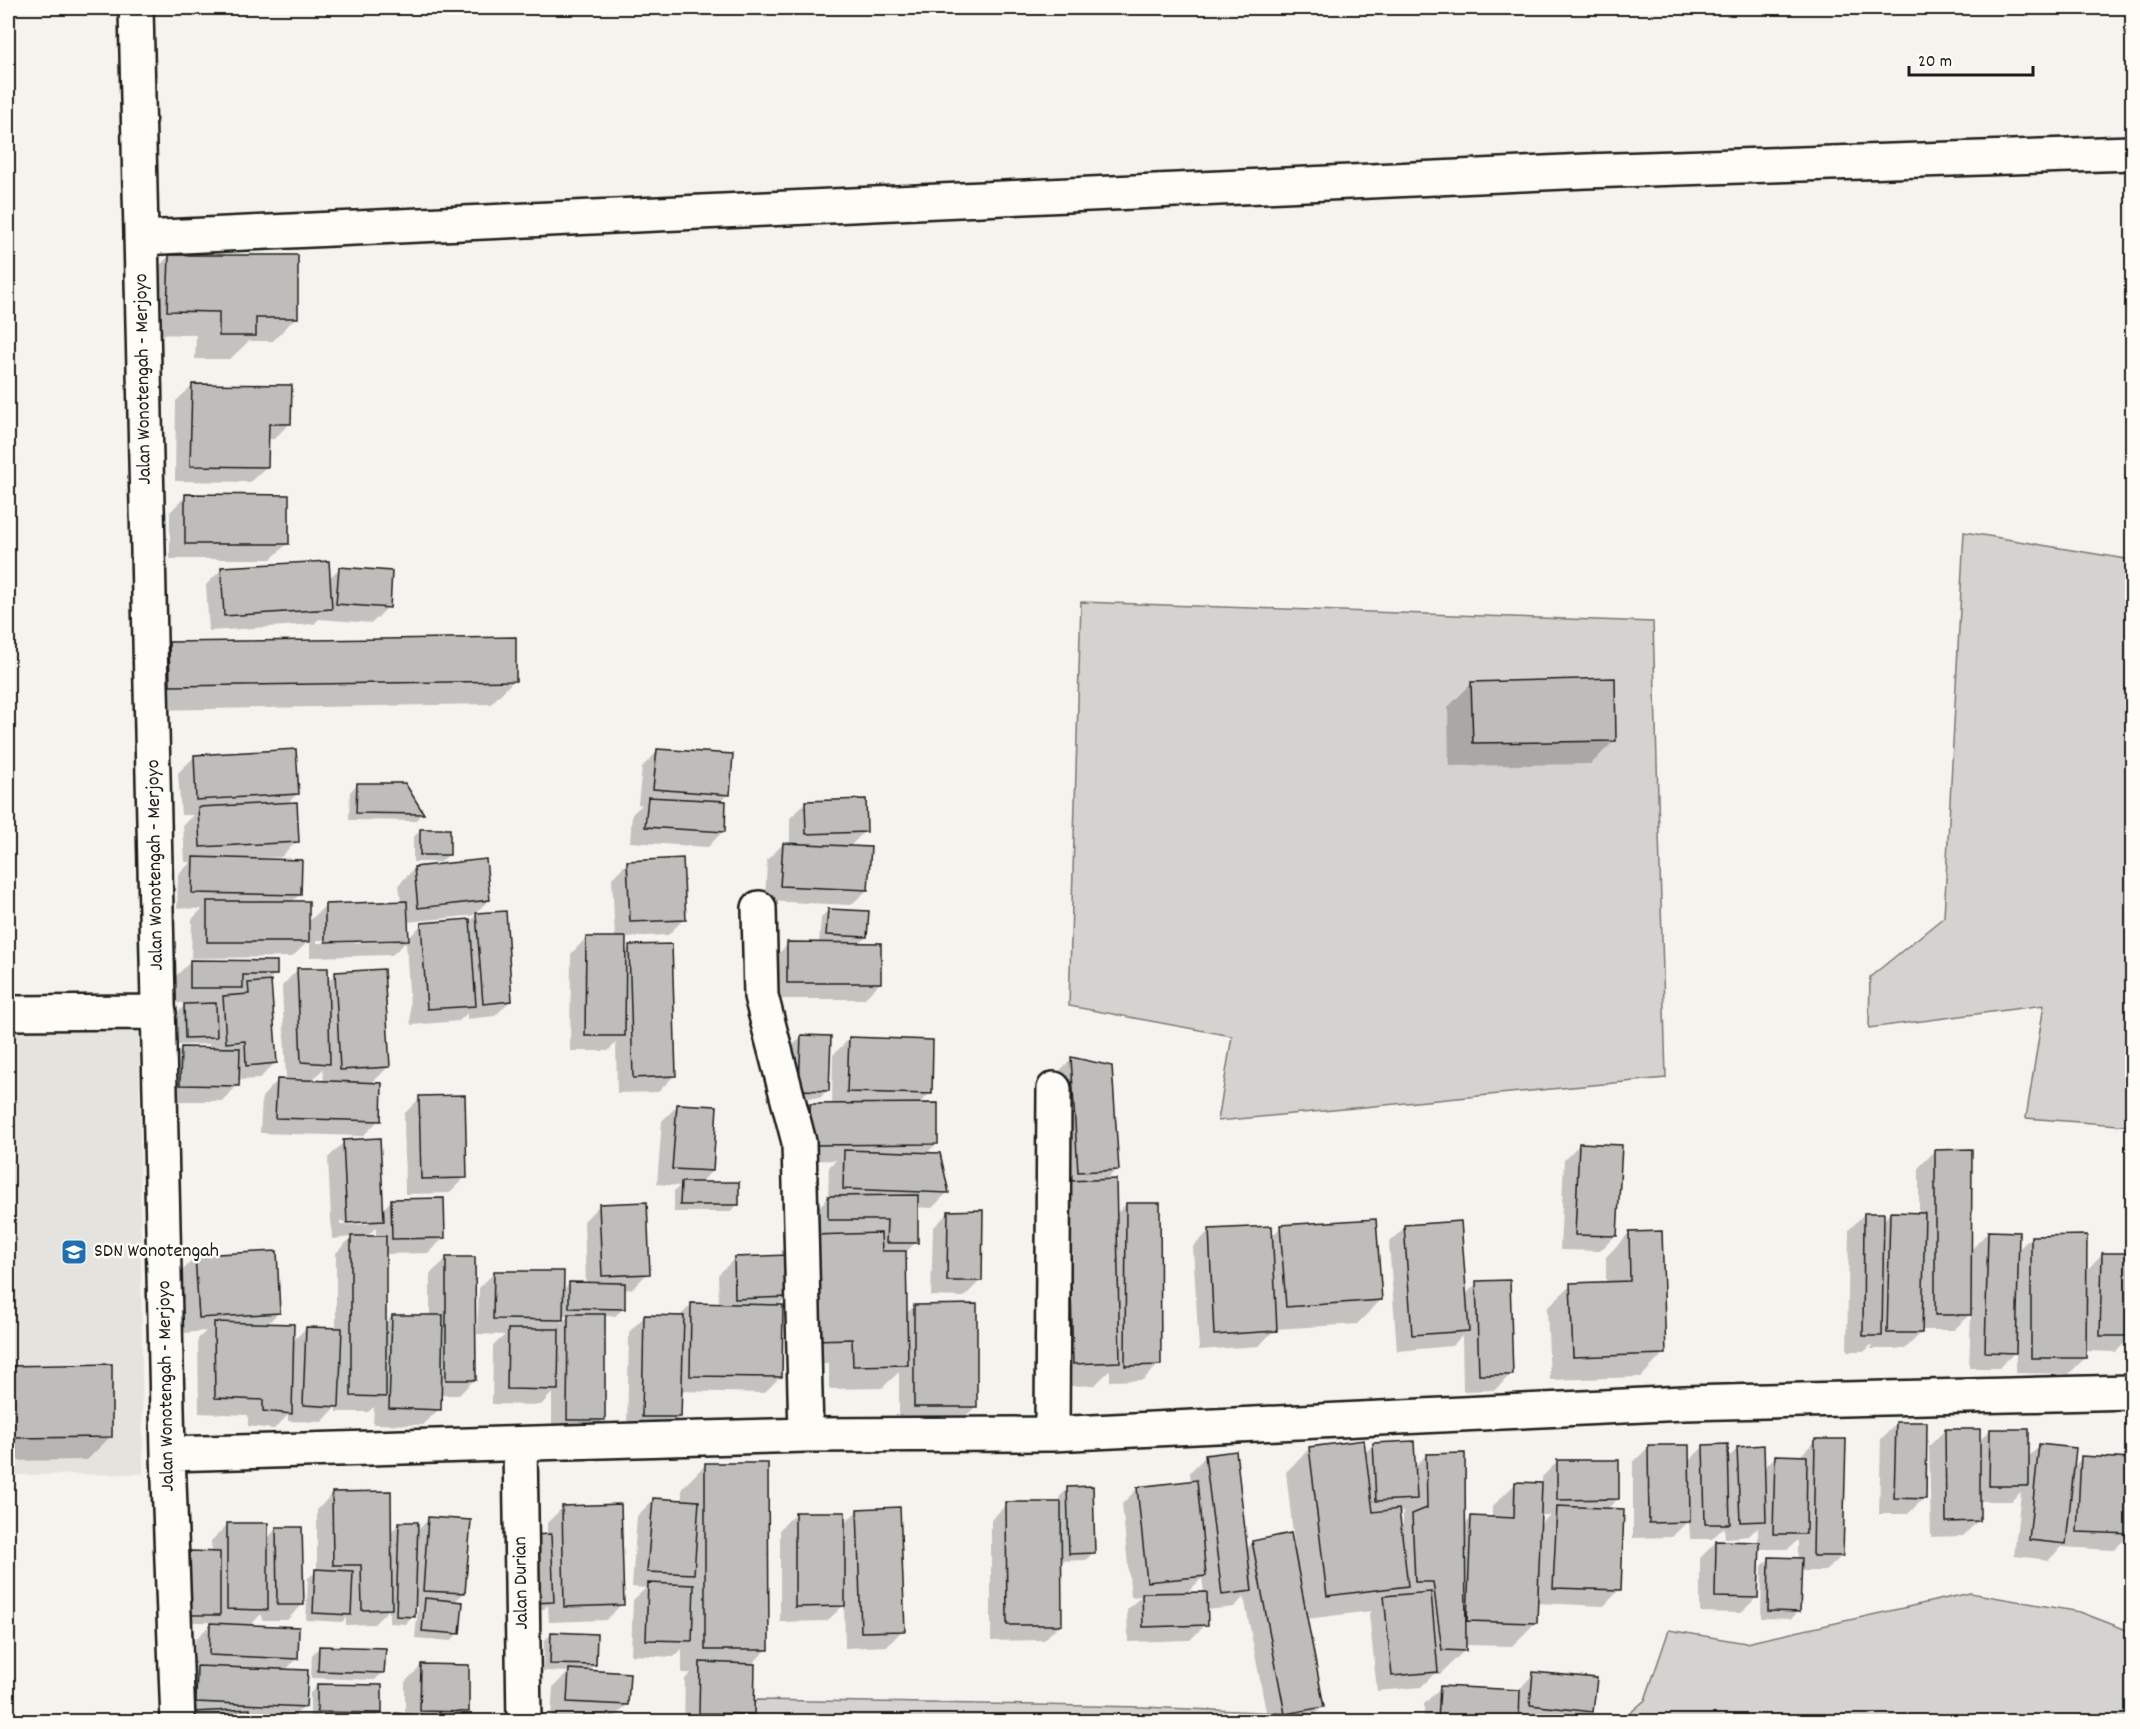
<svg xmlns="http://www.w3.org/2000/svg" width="2140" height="1729" font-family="Dekko,sans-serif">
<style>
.built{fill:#e4e3de}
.green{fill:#d4d3cf;stroke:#787876;stroke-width:1.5}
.shadow{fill:#0003;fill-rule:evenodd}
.building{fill:#bebdba;stroke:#1c1c1c;stroke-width:1.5}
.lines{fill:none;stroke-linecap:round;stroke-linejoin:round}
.minor-casing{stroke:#1c1c1c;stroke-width:38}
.minor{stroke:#fdfcf7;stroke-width:33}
.labels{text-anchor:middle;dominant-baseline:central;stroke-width:5;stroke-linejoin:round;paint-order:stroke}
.street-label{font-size:20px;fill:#1c1c1c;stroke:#fdfcf7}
.poi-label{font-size:20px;fill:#1c1c1c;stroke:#fdfcf7;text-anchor:start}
</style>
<rect width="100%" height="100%" fill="#f4f3ee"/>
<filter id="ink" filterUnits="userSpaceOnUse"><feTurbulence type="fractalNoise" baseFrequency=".0167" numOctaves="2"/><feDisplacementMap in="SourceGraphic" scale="12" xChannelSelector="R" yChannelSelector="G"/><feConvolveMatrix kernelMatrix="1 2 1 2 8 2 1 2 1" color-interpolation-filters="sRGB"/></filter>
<g filter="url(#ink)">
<path class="built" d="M8,1029H139L143,1474L8,1475Z"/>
<path class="green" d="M1964,532L2132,560V1126L2026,1118L2044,1005L1869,1028L1870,977L1944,917Z
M1081,602L1653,622L1666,1078L1218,1121L1232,1036L1069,1006Z
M1970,1593L2080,1612L2132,1632V1721H1621L1645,1700L1669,1630L1746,1643Z
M757,1700L1142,1707L1307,1714L1342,1721L733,1722Z"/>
<path class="shadow" d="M169,256L296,317L273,341H249L230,359H195L196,335L144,334L146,280Z
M192,386L290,423L274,439H267L266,467L250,482L175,481L176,401Z
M186,496L287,544L271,559H170V512Z
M340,568L388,607L372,623L319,619L314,624L209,631L206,585L222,569L328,579Z
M170,644L514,680L491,704L147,710L146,668Z
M1472,683L1615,740L1591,764L1449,766L1448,707Z
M658,751L728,794L720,802L723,831L708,847L630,842L632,814L642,805L638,804L642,767Z
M194,757L297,794L287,804L297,841L281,857L260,858V861L300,894L291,903L307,923L326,905L401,902L399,884L415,868L489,900L473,915L505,913L511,1000L495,1016L467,1019V1013L459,1021L411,1025L406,942L392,955L310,957V940L292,957L191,958L192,919L202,909L177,908L178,875L191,862H185L183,825L193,815H181L178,773ZM476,915L469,923L421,925L408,939L407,922ZM393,939V942L317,943V940Z
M357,784L422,813L415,821L349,820L350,792Z
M805,803L865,831L849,847L867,890L851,905L765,901L767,860L783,844L790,845V818Z
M420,830L448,855L441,862H413V838Z
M628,862L684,919L668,935L624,937V952L630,947L674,1076L658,1092L617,1093L616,1043L608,1051H570L571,954L586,938H615L612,878Z
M828,910L866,937L859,944L880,983L864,999H771L772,960L788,944H819L821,918Z
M191,961L275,974L269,980L275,1063L259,1079L238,1080V1085L222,1101H165V1065L181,1049H210L209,1044L178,1045L177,1013L187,1003H174L175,977Z
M297,970L327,982L335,974L388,1067L371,1084L379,1120L363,1136L260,1133L262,1097L277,1081L304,1082V1079L286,1078L282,986ZM323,1069L324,1082H310Z
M802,1037L827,1090L820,1098L793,1097L794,1044Z
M849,1039L930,1093L919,1104L936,1144L926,1154L948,1192L932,1208L916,1207V1242L904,1254L905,1315L914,1306L976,1406L960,1422L899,1423V1372L882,1388L829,1389V1363H790L789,1295L778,1306L780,1377L764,1393L680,1391V1416L664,1432H627L629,1332L645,1316L679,1317L691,1305H719L718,1275L734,1259L787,1256L812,1213L828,1198L829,1167L836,1160L795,1161V1121L811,1105H832L833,1055Z
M1072,1059L1117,1169L1105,1181L1115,1215L1126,1204L1159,1364L1143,1380L1110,1381V1370L1095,1385L1050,1387L1056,1074Z
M420,1098L465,1177L449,1193L405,1194L404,1114Z
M678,1105L712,1171L699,1184L738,1204L730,1212H674V1191L680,1186L657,1184L662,1121Z
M344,1142L382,1210L392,1200L444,1238L428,1253L385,1254V1324L392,1316L430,1317V1274L446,1259L475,1379L459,1395H440L439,1409L423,1425L373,1424L374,1407L368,1412H336V1407L322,1422L288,1421V1415L274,1429L248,1426V1415L199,1413L198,1339L206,1331L184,1333L180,1273L196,1257L279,1312L266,1325L292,1342L306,1328L336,1330V1253L352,1237L332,1239L328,1158ZM368,1221V1224L340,1225V1222ZM376,1227V1238H366Z
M1580,1144L1616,1235L1600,1251L1560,1250L1564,1160Z
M1935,1151L1970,1251L1988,1232L2017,1251L2031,1237L2085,1272L2102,1254L2132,1255V1335L2116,1352L2085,1351V1358L2069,1374L2016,1373V1351L1999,1368H1969L1971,1313L1954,1330H1921V1333L1905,1349H1871L1872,1344L1865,1351H1847L1849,1230L1864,1214L1882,1222L1890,1213L1919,1214V1167Z
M600,1205L648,1273L632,1289L624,1290L623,1309L615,1316H604L603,1420L587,1435H552V1393L541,1405L492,1404L493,1346L505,1335L477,1334L479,1288L495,1272L562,1291L570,1283L586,1284L584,1221ZM562,1315H570L561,1323Z
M949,1212L980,1281L964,1297L931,1296L933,1228Z
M1281,1227L1381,1300L1357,1324L1275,1329L1259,1346L1199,1350L1193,1247L1209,1231L1271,1237Z
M1405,1227L1465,1295L1477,1283L1511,1374L1495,1390L1463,1391L1462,1336L1452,1346L1397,1351L1389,1243Z
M1629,1233L1664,1353L1641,1377L1550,1380L1547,1308L1571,1285L1606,1283V1257Z
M110,1365L111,1436L87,1460L8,1461V1367Z
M1897,1423L1924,1498L1908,1514H1879L1881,1439Z
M1945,1430L1978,1442L1990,1430L2027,1458L2040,1446L2072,1468L2082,1458L2124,1460V1453L2132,1444V1537L2126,1538L2114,1550L2061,1547L2049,1560L2014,1556L2021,1492L2011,1501H1979V1520L1963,1536L1931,1537L1929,1446Z
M1816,1440L1842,1556L1826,1571H1800L1799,1611L1791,1619L1761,1618L1762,1566L1770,1558L1798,1559V1540L1788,1549H1758L1757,1597L1741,1613L1700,1612V1558L1716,1542L1758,1543V1527L1749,1536L1725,1538L1724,1527L1712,1539H1690L1689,1520L1672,1537L1633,1538V1462L1649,1447L1688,1462L1704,1446L1726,1460L1738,1448L1763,1469L1775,1457H1799Z
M1374,1444L1414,1468L1426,1455L1463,1526L1471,1518H1492V1507L1516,1483L1542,1484V1477L1558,1461L1618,1499L1607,1509L1619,1590L1604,1606L1537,1603L1536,1622L1512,1646L1464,1645V1651L1440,1674H1434L1421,1687L1377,1691L1369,1614L1372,1611L1306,1619L1323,1706L1307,1722H1268L1244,1597L1234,1607L1206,1610V1624L1190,1640L1128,1642L1127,1610L1141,1596L1131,1597L1122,1504L1138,1488L1191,1482L1190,1472L1206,1456L1245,1550L1252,1543L1295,1551L1286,1472L1310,1448L1365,1453ZM1403,1511V1524L1400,1527L1399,1515ZM1540,1515H1550L1539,1525ZM1202,1578L1204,1593H1187Z
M706,1464L767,1649L753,1663L752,1714L745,1722H684L685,1679L691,1673H682V1649L674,1657L631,1655L633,1600L646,1588L632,1587L637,1516L653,1500L682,1502V1488Z
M1068,1489L1094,1552L1086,1560L1060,1561V1624L1044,1640L991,1641V1520L1007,1504H1060V1496Z
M332,1494L390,1533L400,1523L417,1531L429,1519L464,1593L454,1602L458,1633L451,1641L415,1638L418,1607L414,1606L413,1616L406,1624L389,1623V1609L374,1624L346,1625V1618L342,1622L306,1620L308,1578L317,1571V1510Z
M563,1507L622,1604L606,1620L549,1622L548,1605L544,1609L526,1610L547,1536V1523Z
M857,1511L903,1630L887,1646L845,1648L844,1605L827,1621L780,1622V1529L796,1513L844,1524Z
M227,1525L267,1539L276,1529L303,1604L287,1620H262L261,1614L250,1626L297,1659L284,1671L305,1706L292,1718L310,1719V1693L318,1685L380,1713L373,1720L187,1722L182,1684L194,1671L195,1640L213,1622H183V1616H212V1613H183V1561L190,1553H212L211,1541Z
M552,1633L595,1665L587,1672L627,1705L611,1721L551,1717L553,1687L569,1672L543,1671L544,1641Z
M320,1647L383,1672L375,1680L311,1678L312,1655Z
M421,1666L468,1711L459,1720L465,1722H388L395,1715H405V1682Z
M1534,1673L1592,1711L1581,1722H1424V1704L1440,1688L1518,1691Z"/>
<path class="building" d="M169,255H298V318H256V336H219V312L167,311Z
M192,384L292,385L291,424H269L268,467L190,466Z
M185,494L289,495V544H185Z
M329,561L332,609L224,616L221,567Z
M339,567L392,571L390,608L336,604Z
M516,637V681L170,686L169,642Z
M1615,678L1616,741L1473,743L1471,682Z
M296,749L299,794L196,800L194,755Z
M657,749L733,754L730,795L653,789Z
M357,783H405L424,814L356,813Z
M648,797L726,801L725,832L645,827Z
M866,799L867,832L806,834L805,801Z
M297,802L299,842L200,847L198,807Z
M420,829H450V855H420Z
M783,843L871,847L868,890L780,886Z
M193,857L302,860L301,895L192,893Z
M683,858L686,920L630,922L627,861Z
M486,859L490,900L418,908L414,867Z
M207,901H309V942H207Z
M407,901L409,940L325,942V904Z
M828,909L869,911L867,937L826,935Z
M506,911L512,1001L483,1004L476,913Z
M470,919L476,1006L427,1009L421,923Z
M586,937H626L625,1036H585Z
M787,942L881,943V983H787Z
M672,944L676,1076L633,1078L629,945Z
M190,960L277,961V975H243V988H190Z
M297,968H328L330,1064L301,1062Z
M384,969L390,1067L340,1070L335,972Z
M271,981L277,1063L246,1066L245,1041L226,1043L223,996L249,994L248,983Z
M216,1003L217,1037L185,1038L184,1004Z
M801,1035L831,1036L829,1091L799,1090Z
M849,1037L933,1040L932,1094L847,1092Z
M181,1047L240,1048L239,1086L180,1085Z
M1071,1057L1112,1066L1119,1170L1078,1172Z
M277,1079L382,1083L381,1121L275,1118Z
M465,1095L467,1178L421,1179L419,1096Z
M938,1103V1144L811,1145L810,1104Z
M677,1104L717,1106L713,1171L672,1169Z
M380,1138L384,1221L347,1223L343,1140Z
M1579,1143L1622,1145L1617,1236L1575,1235Z
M1972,1149L1971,1315H1935V1150Z
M844,1150L940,1153L949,1193L843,1189Z
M1116,1179L1120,1362L1073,1364L1068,1181Z
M681,1182H739V1205H680Z
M918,1195V1243H886L887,1220H828V1196Z
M444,1198L445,1238L392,1239L391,1199Z
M647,1202L650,1274L602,1276L599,1204Z
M1126,1203H1160L1161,1365L1125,1366Z
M983,1210L982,1281H947L948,1211Z
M1890,1212L1925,1213L1922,1333H1887Z
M1864,1213H1884L1882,1336H1863Z
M1376,1219L1382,1300L1286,1307L1280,1225Z
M1461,1221L1469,1331L1412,1335L1404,1225Z
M1272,1226L1277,1331L1214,1335L1209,1229Z
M1662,1231L1666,1354L1573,1357L1570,1283L1630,1281L1629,1232Z
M1988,1231L2019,1232L2016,1353L1985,1352Z
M881,1233L882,1251H906L908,1365L853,1366L852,1339L813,1340L812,1235Z
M2087,1235L2086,1358H2031V1236Z
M351,1236H386V1397L351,1396Z
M277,1251L280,1313L199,1318L195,1255Z
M2102,1253H2132V1336H2100Z
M788,1255L789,1297L735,1299L734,1257Z
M446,1257H475L476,1380H446Z
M494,1271H564L563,1320L493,1319Z
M1510,1280L1513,1375H1479L1476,1281Z
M569,1282L625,1283V1309L569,1308Z
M691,1303L783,1305L782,1377L690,1376Z
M977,1304V1407H914V1305Z
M568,1314H605V1420H567Z
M392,1315H443L441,1410L389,1408Z
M644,1315L684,1316L681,1417H642Z
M214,1322L294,1324L292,1414L263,1411V1400L215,1398Z
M306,1327L342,1328L339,1407L303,1405Z
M508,1329H559L558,1390L507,1389Z
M112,1364V1437L8,1438V1366Z
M1896,1422H1927L1926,1499L1894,1498Z
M1945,1429H1980V1521L1946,1522Z
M1990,1429H2029V1486H1989Z
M1815,1439H1846L1843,1556H1813Z
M1364,1440L1373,1512L1399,1509L1408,1586L1327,1596L1309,1447Z
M1414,1441L1417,1499L1376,1501L1373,1443Z
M1728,1444L1730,1524H1705L1703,1445Z
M2039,1444L2076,1448L2066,1544L2029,1540Z
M1648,1445H1689L1690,1522L1649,1523Z
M1764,1445L1766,1521L1740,1522L1737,1447Z
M1236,1451L1252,1591L1222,1595L1205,1455Z
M1465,1453L1466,1651L1442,1650L1433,1582H1415L1412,1514L1427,1508L1426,1454Z
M1775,1455L1807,1456L1806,1534H1773Z
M2081,1456L2132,1459V1534L2077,1532Z
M1557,1460H1619V1499L1557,1500Z
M705,1463H768L769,1650H705Z
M1197,1480L1206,1576L1147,1582L1137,1487Z
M1515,1482L1542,1483L1537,1623L1467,1621L1471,1516L1514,1518Z
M1093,1486L1095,1553L1069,1554L1067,1487Z
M391,1491L392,1609L362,1610L361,1565H333L332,1492Z
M653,1498L699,1501L694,1574L647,1572Z
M1006,1502H1061L1062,1625H1007Z
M621,1504L624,1605L564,1607L562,1506Z
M1557,1506L1624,1509L1621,1590L1553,1588Z
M900,1507L905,1631L861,1632L857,1509Z
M795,1512H845V1606L795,1607Z
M428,1517L471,1520L465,1593L423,1591Z
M399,1522H418L415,1617L396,1616Z
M227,1523H268V1610L227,1609Z
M276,1527H302L304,1605H277Z
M1291,1533L1324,1707L1285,1714L1252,1541Z
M551,1534L554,1602L533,1603L531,1535Z
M1716,1541L1760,1542L1758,1598L1715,1597Z
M190,1551L220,1552V1615H190Z
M1769,1557L1802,1558L1800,1612L1768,1611Z
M315,1569L353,1571L351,1615L313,1613Z
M648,1583L694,1585L692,1641L646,1640Z
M1207,1592L1208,1625L1143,1627L1142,1593Z
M1431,1592L1438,1672L1392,1676L1384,1596Z
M425,1598L463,1602L460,1634L422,1631Z
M210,1623L299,1627L298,1659L209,1655Z
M551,1632L597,1634L596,1665L550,1664Z
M319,1646L386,1648L384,1673L318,1671Z
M700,1662L755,1664L754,1714L699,1713Z
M421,1664L469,1665V1712L420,1711Z
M197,1666L308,1670L306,1707L196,1702Z
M569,1669L630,1673L628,1705L567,1702Z
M1533,1672L1597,1678L1593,1712L1530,1705Z
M317,1684L382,1685V1713L317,1712Z
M1440,1686L1520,1690L1519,1722H1438Z
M250,1709L251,1722H195L194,1712Z
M395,1713L467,1719L466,1722H394Z
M263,1716L341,1718V1722H263Z"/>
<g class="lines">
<g class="minor-casing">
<path id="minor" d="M136,8L168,1454L178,1722
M141,238L1586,171L2132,153
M759,908L761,996L799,1142L806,1435
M8,1013L159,1012
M1052,1434L1054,1089
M520,1444L524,1722
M168,1454L806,1435L1052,1434L1684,1403L2132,1392"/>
</g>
<use href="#minor" class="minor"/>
</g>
</g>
<defs>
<g id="school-square" transform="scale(1.35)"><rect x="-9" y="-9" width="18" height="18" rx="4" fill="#1f6fb2" stroke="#fdfcf7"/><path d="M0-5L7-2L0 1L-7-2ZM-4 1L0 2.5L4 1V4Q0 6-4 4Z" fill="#fff"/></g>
</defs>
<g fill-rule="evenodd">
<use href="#school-square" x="74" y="1252"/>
</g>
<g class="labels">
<g class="street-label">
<text transform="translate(144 379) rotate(-91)">Jalan Wonotengah - Merjoyo</text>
<text transform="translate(156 865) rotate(-91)">Jalan Wonotengah - Merjoyo</text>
<text transform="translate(167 1386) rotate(-91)">Jalan Wonotengah - Merjoyo</text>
<text transform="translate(522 1583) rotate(-91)">Jalan Durian</text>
</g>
<g class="poi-label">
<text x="94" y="1252">SDN Wonotengah</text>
</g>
</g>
<rect width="2140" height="1729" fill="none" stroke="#fdfcf7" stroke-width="30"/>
<rect x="15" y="15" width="2110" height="1699" fill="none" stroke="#1c1c1c" stroke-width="2" filter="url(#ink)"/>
<path d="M1909 66v9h124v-9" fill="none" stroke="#1c1c1c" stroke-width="3"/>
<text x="1918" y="66" font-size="18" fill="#1c1c1c" stroke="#fdfcf7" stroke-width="4.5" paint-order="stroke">20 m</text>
</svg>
